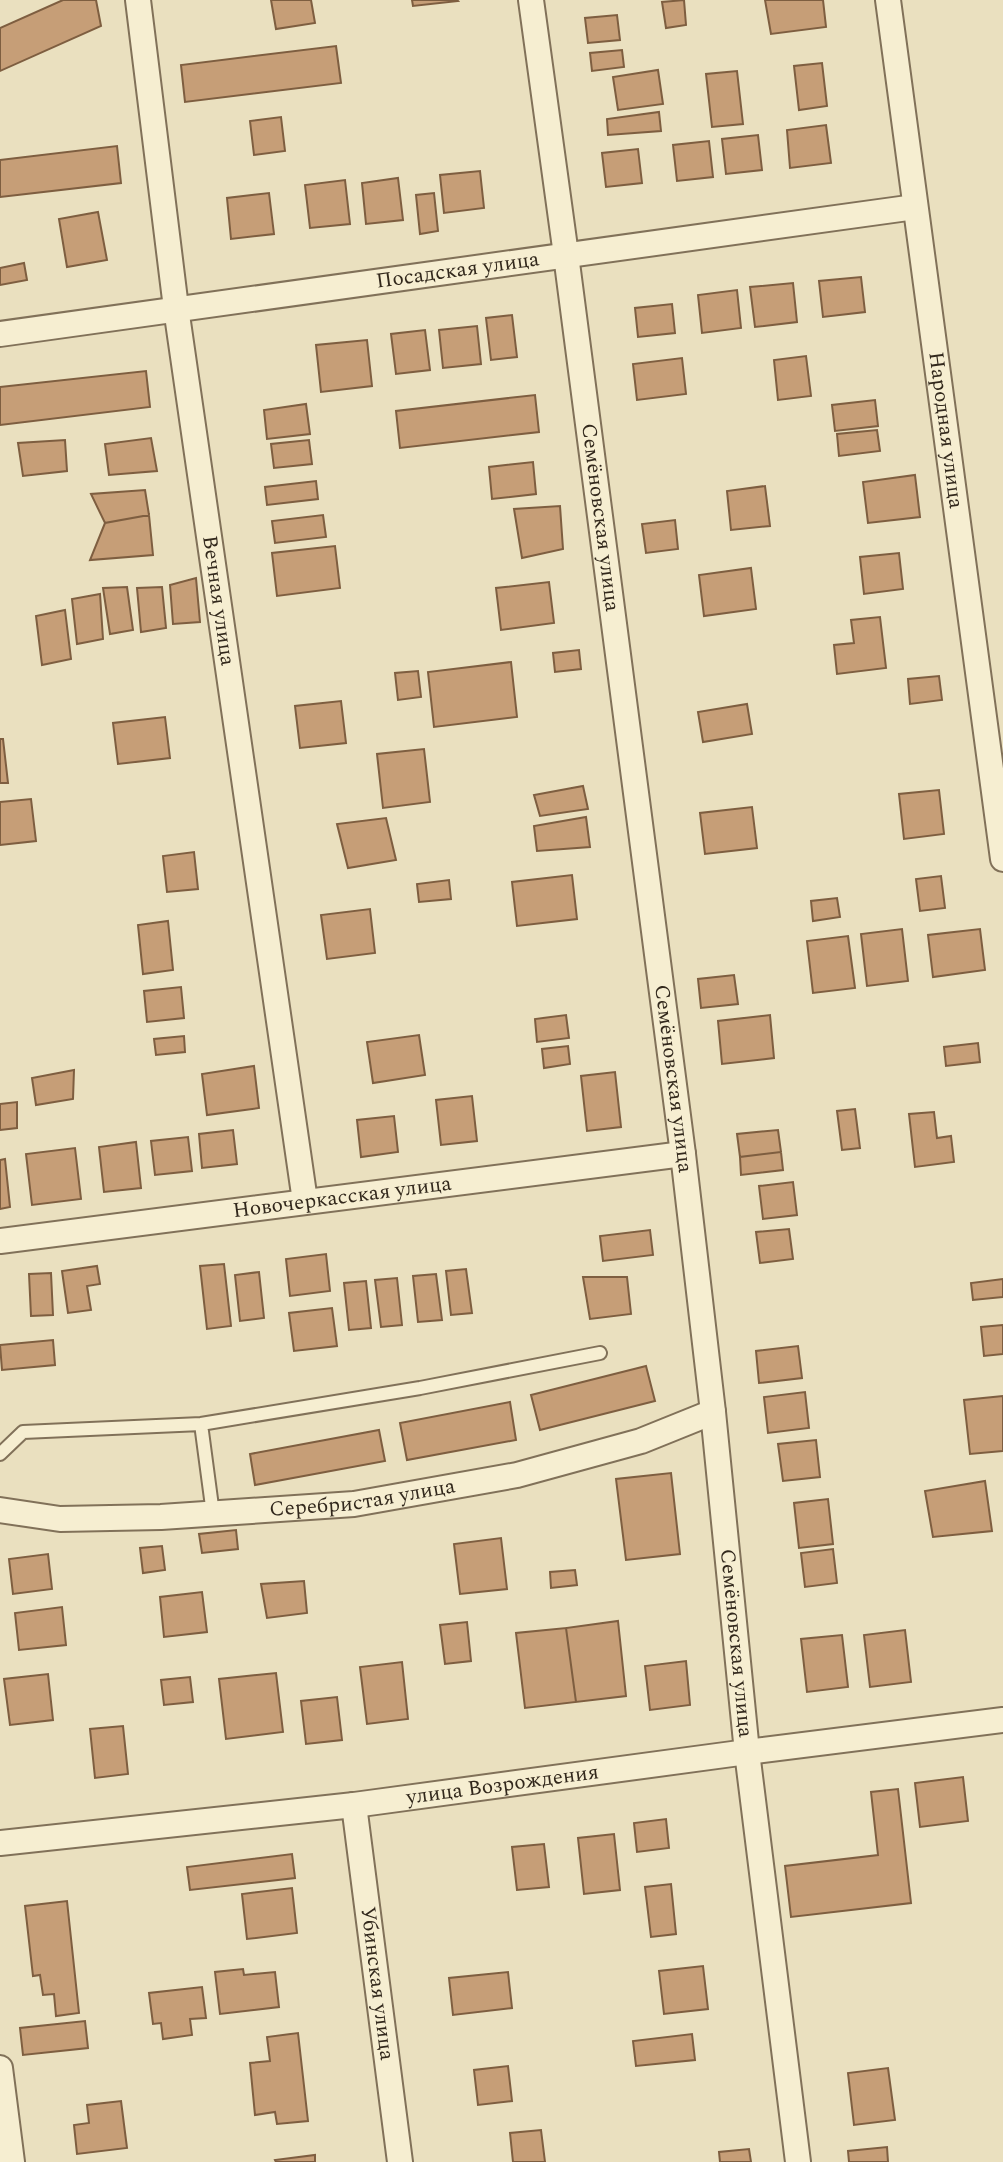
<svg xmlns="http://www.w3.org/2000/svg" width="1003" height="2162" font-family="Spectral,serif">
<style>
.building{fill:#c69e77;stroke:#7e5e40;stroke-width:2}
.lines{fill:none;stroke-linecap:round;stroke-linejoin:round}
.lane-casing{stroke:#817159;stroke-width:16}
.street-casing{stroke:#817159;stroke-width:28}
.lane{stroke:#f6eed1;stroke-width:12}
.street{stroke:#f6eed1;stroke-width:24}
.labels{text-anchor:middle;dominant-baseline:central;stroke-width:7;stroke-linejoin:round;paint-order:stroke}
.street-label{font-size:21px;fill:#32281c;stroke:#f2eace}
</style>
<rect width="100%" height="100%" fill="#eae0bf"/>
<path class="building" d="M63,0H96L101,26L0,71V28Z
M271,0H311L315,23L276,29Z
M412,0H457L458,1L413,6Z
M684,0L686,25L666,28L662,2Z
M765,0H823L826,27L771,34Z
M617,15L620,40L588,43L585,18Z
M336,46L341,83L185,102L181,65Z
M622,50L624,67L592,71L590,53Z
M822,63L827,106L799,110L794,66Z
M658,70L663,104L618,110L613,77Z
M737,71L743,124L712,127L706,74Z
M659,112L661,131L608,135L607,119Z
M281,117L285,151L254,155L250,121Z
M826,125L831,163L790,168L787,130Z
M758,135L762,170L726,174L722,139Z
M709,141L713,177L677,181L673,145Z
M117,146L121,183L0,197V160Z
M638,149L642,183L606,187L602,153Z
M480,171L484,208L444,213L440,175Z
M398,178L403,220L366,224L362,183Z
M345,180L350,224L310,228L305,185Z
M269,193L274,234L231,239L227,198Z
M434,193L438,231L420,234L416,195Z
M98,212L107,260L67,267L59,219Z
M24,263L27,280L0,285V268Z
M861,277L865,312L823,317L819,281Z
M793,283L797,322L755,327L750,287Z
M737,290L741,328L702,333L698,295Z
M672,304L675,333L638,337L635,308Z
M512,315L517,357L491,360L486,318Z
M477,326L481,364L443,368L439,330Z
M425,330L430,370L396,374L391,334Z
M367,340L372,386L321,392L316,345Z
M806,356L811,396L778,400L774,360Z
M682,358L686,394L637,400L633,364Z
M146,371L150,407L0,425V387Z
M535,395L539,432L400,448L396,411Z
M875,400L878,426L835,431L832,405Z
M306,404L310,434L267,439L264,410Z
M877,430L880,451L839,456L837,434Z
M151,438L157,471L109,475L105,444Z
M65,440L67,471L23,476L18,443Z
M309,440L312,464L274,468L271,444Z
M533,462L536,494L492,499L489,467Z
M915,475L920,517L868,523L863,482Z
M316,481L318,499L267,505L265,487Z
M765,486L770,526L731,530L727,491Z
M145,490L149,515L105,523L91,494Z
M560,506L563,549L522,558L514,509Z
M149,515L153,555L90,560L105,523Z
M323,515L326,537L275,543L272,521Z
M675,520L678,549L646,553L642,524Z
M335,546L340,588L277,596L272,553Z
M899,553L903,589L864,594L860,557Z
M751,568L756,609L704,616L699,575Z
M196,578L200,622L173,624L170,585Z
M549,582L554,623L501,630L496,588Z
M127,587L133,630L110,634L103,588Z
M162,587L166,628L141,632L137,588Z
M100,594L103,639L77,644L72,599Z
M65,610L71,659L42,665L36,616Z
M880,617L886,668L837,674L834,645L854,643L851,620Z
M579,650L581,669L555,672L553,653Z
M511,662L517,717L434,727L428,672Z
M418,671L421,697L398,700L395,673Z
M939,676L942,700L910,704L908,679Z
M341,701L346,743L300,748L295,706Z
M747,704L752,734L703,742L698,712Z
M165,717L170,758L118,764L113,723Z
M0,739H3L8,783H0Z
M424,749L430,802L383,808L377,754Z
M583,786L588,809L540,816L534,795Z
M939,790L944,834L904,839L899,794Z
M31,799L36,841L0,845V802Z
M752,807L757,848L705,854L700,813Z
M586,817L590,847L537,851L534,826Z
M386,818L396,860L348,868L337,824Z
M194,852L198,889L167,892L163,856Z
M572,875L577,919L517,926L512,882Z
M941,876L945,908L920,911L916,879Z
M449,880L451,899L419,902L417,884Z
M837,898L840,917L813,921L811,901Z
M370,909L375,953L327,959L321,915Z
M168,921L173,970L143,974L138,925Z
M902,929L908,981L867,986L861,934Z
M980,929L985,970L933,977L928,935Z
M848,936L855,988L813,993L807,941Z
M734,975L738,1004L701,1008L698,979Z
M181,987L184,1018L147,1022L144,991Z
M566,1015L569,1038L537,1042L535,1019Z
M770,1015L774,1058L722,1064L718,1021Z
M419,1035L425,1075L373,1083L367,1042Z
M184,1036L185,1052L156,1055L154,1039Z
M978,1043L980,1062L946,1066L944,1047Z
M568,1046L570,1064L544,1068L542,1049Z
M254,1066L259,1108L207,1115L202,1074Z
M74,1070L73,1099L36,1105L32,1078Z
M615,1072L621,1127L587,1131L581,1076Z
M472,1096L477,1141L441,1145L436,1100Z
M17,1102V1128L0,1130V1104Z
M855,1109L860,1148L842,1150L837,1111Z
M934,1112L937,1138L951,1136L954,1162L915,1167L909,1114Z
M394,1116L398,1152L361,1157L357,1120Z
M233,1130L237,1164L202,1168L199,1134Z
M778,1130L781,1152L740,1157L737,1134Z
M188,1137L192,1171L155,1175L151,1141Z
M136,1142L141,1188L104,1192L99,1147Z
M75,1148L81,1199L32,1205L26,1154Z
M781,1152L783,1170L741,1175L740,1157Z
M5,1159L10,1207L0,1209V1160Z
M793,1182L797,1215L763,1219L759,1186Z
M789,1229L793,1259L760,1263L756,1232Z
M650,1230L653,1255L603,1261L600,1236Z
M326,1254L330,1291L290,1296L286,1259Z
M224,1264L231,1326L207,1329L200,1266Z
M97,1266L100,1284L87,1286L91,1310L68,1313L62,1271Z
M466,1269L472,1313L451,1315L446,1271Z
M259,1272L264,1318L240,1321L235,1275Z
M51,1273L53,1315L31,1316L29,1274Z
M436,1274L442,1320L418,1322L413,1276Z
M583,1277H627L631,1314L590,1319Z
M397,1278L402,1325L381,1327L375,1280Z
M1003,1279V1297L973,1300L971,1283Z
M366,1281L371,1328L349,1330L344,1283Z
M332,1308L337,1346L294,1351L289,1313Z
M1003,1325V1354L984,1356L981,1327Z
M53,1340L55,1365L2,1370L0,1345Z
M798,1346L802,1378L759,1383L756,1351Z
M646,1366L655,1401L540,1430L531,1395Z
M805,1392L809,1428L768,1433L764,1397Z
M1003,1396V1451L970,1454L964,1400Z
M510,1402L516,1440L407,1460L400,1423Z
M379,1430L385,1461L255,1485L250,1454Z
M816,1440L820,1477L783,1481L778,1444Z
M671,1473L680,1554L626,1560L616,1479Z
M985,1481L992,1531L933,1537L925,1491Z
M828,1499L833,1544L799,1548L794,1503Z
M236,1530L238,1549L202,1553L199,1534Z
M501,1538L507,1589L460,1594L454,1544Z
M162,1546L165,1570L143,1573L140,1548Z
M833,1549L837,1583L805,1587L801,1553Z
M48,1554L52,1589L13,1594L9,1559Z
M575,1570L577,1585L551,1588L550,1572Z
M304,1581L307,1613L267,1618L261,1584Z
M202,1592L207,1632L164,1637L160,1597Z
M62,1607L66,1645L19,1650L15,1613Z
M618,1621L626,1696L576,1702L566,1628Z
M467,1622L471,1661L445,1664L440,1625Z
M566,1628L576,1702L525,1708L516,1633Z
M905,1630L911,1682L870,1687L864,1635Z
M842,1635L848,1687L807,1692L801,1639Z
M686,1661L690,1705L650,1710L645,1666Z
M402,1662L408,1719L367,1724L360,1667Z
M276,1673L283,1732L226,1739L219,1679Z
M48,1674L53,1720L10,1725L4,1679Z
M190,1677L193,1702L164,1705L161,1680Z
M337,1697L342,1740L306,1744L301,1701Z
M123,1726L128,1774L95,1778L90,1729Z
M963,1777L968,1821L920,1827L915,1783Z
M898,1789L911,1903L791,1917L785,1866L878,1855L871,1792Z
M666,1819L669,1848L637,1852L634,1823Z
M614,1834L620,1890L584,1894L578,1838Z
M544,1844L549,1887L517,1890L512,1847Z
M292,1854L295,1878L190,1890L187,1867Z
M671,1884L676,1934L651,1937L645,1887Z
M292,1888L297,1933L247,1939L242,1894Z
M67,1901L79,2013L56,2016L54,1994L43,1995L40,1975L33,1976L25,1906Z
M703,1966L708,2009L664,2014L659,1971Z
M243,1969L244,1975L275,1972L279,2007L220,2014L215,1972Z
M508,1972L512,2008L453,2015L449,1978Z
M202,1987L206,2018L190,2019L192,2035L163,2039L161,2023L153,2024L149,1993Z
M85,2021L88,2048L23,2055L20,2028Z
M298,2033L308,2121L277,2124L275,2112L255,2115L250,2063L270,2061L267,2037Z
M692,2034L695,2060L636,2066L633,2041Z
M508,2066L512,2101L478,2105L474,2070Z
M888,2068L895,2120L854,2125L848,2073Z
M121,2101L127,2148L77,2154L74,2125L89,2123L87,2105Z
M541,2130L545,2162H513L510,2133Z
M887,2147L888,2162H849L848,2151Z
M749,2149L751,2162H720L719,2152Z
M315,2155V2162H276L275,2160Z"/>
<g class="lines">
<g class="lane-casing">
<path id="lane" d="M201,1424L213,1514
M0,1454L23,1432L201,1424L420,1388L600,1353"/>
</g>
<g class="street-casing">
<g id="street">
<path id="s1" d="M138,0L176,308L305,1201"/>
<path id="s2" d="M531,0L566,255L683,1154L713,1412L747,1752L798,2162"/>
<path id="s3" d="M888,0L1003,859"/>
<path id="s4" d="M0,334L915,207"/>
<path id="s5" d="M0,1241L683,1154"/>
<path id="s6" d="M0,1510L60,1519L161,1517L354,1504L517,1475L641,1441L713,1412"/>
<path id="s7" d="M354,1805L400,2162"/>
<path id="s8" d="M0,1843L354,1805L747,1752L1003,1720"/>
<path d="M0,2068L12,2162"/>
</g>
</g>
<use href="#lane" class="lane"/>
<use href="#street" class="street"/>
</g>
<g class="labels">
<g class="street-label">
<text stroke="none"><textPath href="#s4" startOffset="462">Посадская улица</textPath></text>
<text stroke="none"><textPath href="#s3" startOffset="434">Народная улица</textPath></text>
<text stroke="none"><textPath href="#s2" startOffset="522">Семёновская улица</textPath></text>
<text stroke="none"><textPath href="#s1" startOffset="606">Вечная улица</textPath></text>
<text stroke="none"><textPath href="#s2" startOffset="1088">Семёновская улица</textPath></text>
<text stroke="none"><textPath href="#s5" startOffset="345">Новочеркасская улица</textPath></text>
<text stroke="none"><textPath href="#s6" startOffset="364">Серебристая улица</textPath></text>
<text stroke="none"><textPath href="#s2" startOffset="1656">Семёновская улица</textPath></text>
<text stroke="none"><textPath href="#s8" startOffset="506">улица Возрождения</textPath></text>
<text stroke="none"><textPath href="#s7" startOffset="180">Убинская улица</textPath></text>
</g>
</g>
</svg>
